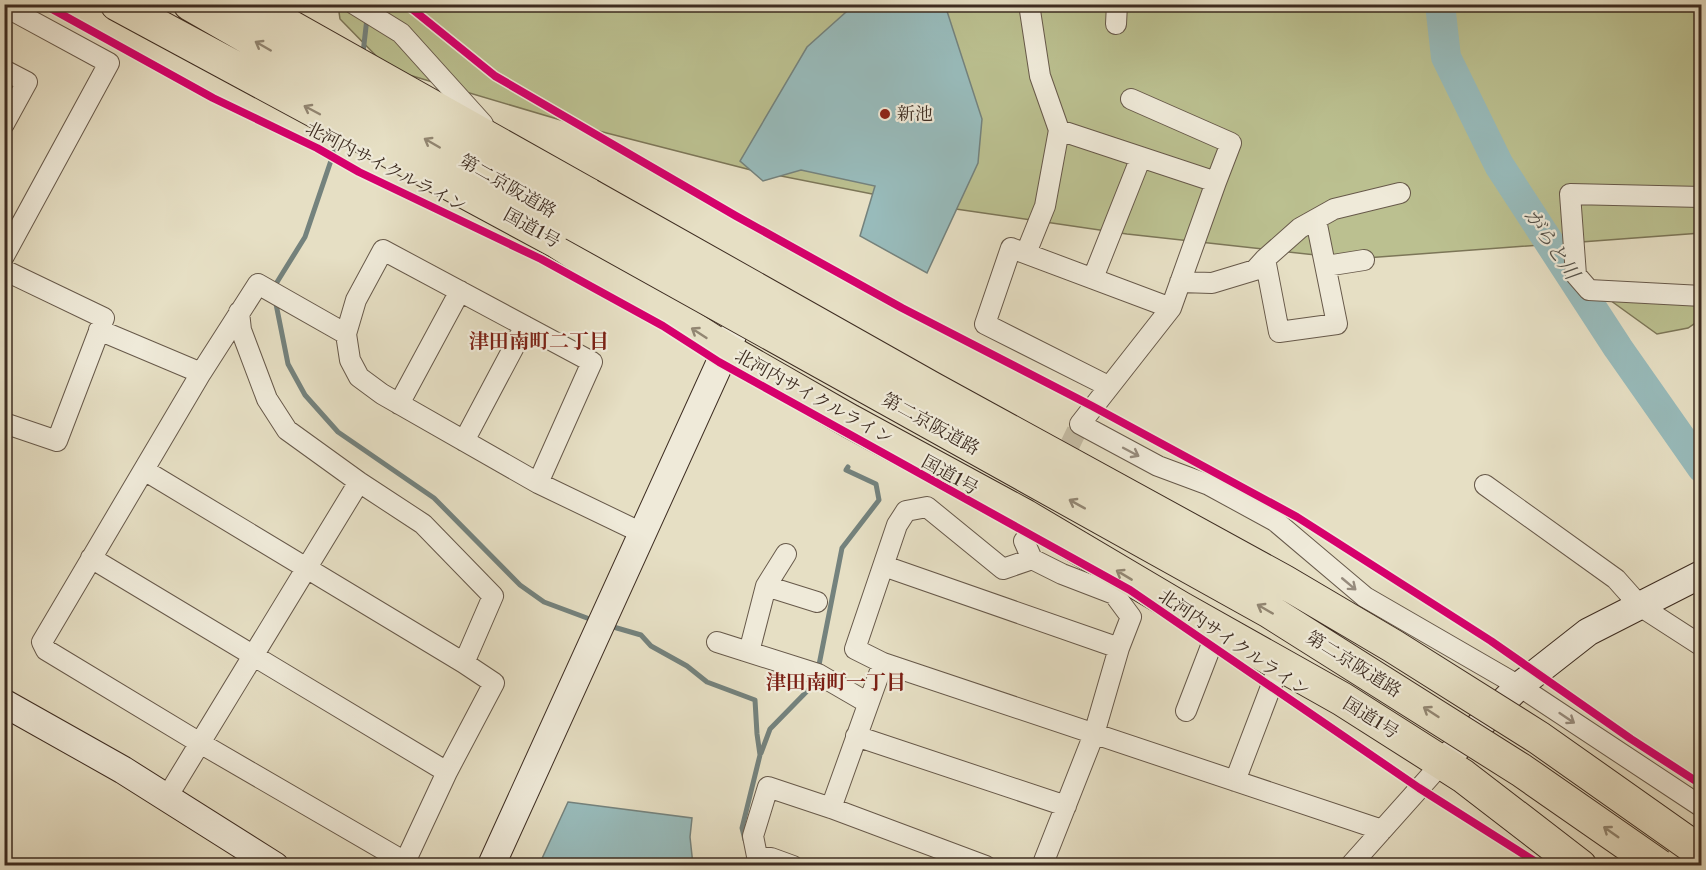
<svg xmlns="http://www.w3.org/2000/svg" width="1706" height="870" font-family="'Libre Caslon Text','Noto Serif JP',serif">
<style>
.green{fill:#bbc090;stroke:#7c7658;stroke-width:1.5}
.water{fill:#98bbbb;stroke:#74827d;stroke-width:1.5}
.lines{fill:none;stroke-linecap:round;stroke-linejoin:round}
.stream{stroke:#74827d;stroke-width:5}
.river{stroke:#98bbbb;stroke-width:30}
.street-tunnel{stroke:#c4bba3;stroke-width:20;stroke-dasharray:20 10;stroke-linecap:butt}
.street-casing{stroke:#67594a;stroke-width:22}
.secondary-casing{stroke:#3d2c21;stroke-width:29}
.highway-casing{stroke:#3d2c21;stroke-width:35}
.street{stroke:#efead9;stroke-width:20}
.secondary{stroke:#efead9;stroke-width:27}
.highway{stroke:#e6dfc4;stroke-width:33}
.highway-bridge-casing{stroke:#3d2c21;stroke-width:35;stroke-linecap:butt}
.highway-bridge{stroke:#e6dfc4;stroke-width:33}
.cycleway-casing{stroke:#efead9;stroke-width:11}
.cycleway{stroke:#d6006c;stroke-width:8}
.oneway{stroke:#928672}
.oneway2{stroke:#968b7d}
.poi-dot{fill:#8f2418;stroke:#efead9;stroke-width:2}
.labels{text-anchor:middle;dominant-baseline:central;stroke-width:4.5;stroke-linejoin:round;paint-order:stroke}
.poi-label{font-size:18px;fill:#3d2c21;stroke:#efead9;text-anchor:start}
.street-label{font-size:18px;fill:#3d2c21;stroke:#efead9}
.water-label{font-size:20px;font-style:italic;fill:#545048;stroke:#efead9}
.neighbourhood-label{font-size:20px;font-weight:bold;fill:#7a1f14;stroke:#efead9}
</style>
<rect width="100%" height="100%" fill="#e6dfc4"/>
<filter id="stains"><feTurbulence type="fractalNoise" baseFrequency=".00333" numOctaves="4"/><feColorMatrix values="0 0 0 0 .2 0 0 0 0 .09 0 0 0 0 .02 0 0 0 .5 -.17"/></filter>
<radialGradient id="worn" r=".72"><stop offset=".6" stop-color="#630" stop-opacity="0"/><stop offset="1" stop-color="#630" stop-opacity=".3"/></radialGradient>
<path class="green" d="M338,5H1701V233L1352,259L1127,234L928,205L751,170L591,129L389,69L340,19Z
M1607,298L1701,303V319L1688,328L1657,334Z"/>
<path class="water" d="M855,4L945,5L982,119L978,163L927,273L860,236L875,186L801,170L763,181L740,161L807,47Z
M568,802L692,818L690,837L693,865H539Z"/>
<g class="lines">
<path class="stream" d="M363,53L367,18
M274,287L305,237L339,137
M275,299L288,364L305,395L338,432L434,498L520,585L544,602L595,621
M610,626L641,635L651,646L687,666L707,682L755,700L757,734L760,755L742,828L745,840
M818,670L842,548L879,500L876,484L846,470L848,467
M761,753L770,729L816,682"/>
<path class="river" d="M1440,4L1446,57L1499,165L1618,348L1702,468"/>
<path class="street-tunnel" d="M1029,530L1080,424"/>
<g class="street-casing">
<path id="street" d="M354,4L401,33L483,124
M1029,4L1040,76L1059,130
M4,6L109,63L4,256
M1116,24L1117,4
M4,70L27,82L4,124
M1131,99L1231,143L1216,182
M1702,197L1570,194L1576,275L1589,290L1702,296
M1026,253L1045,206L1059,130L1216,182L1171,308L1080,424L1158,466L1209,485L1275,521L1365,597L1519,686L1702,807
M1265,259L1279,332L1337,324L1316,220
M1326,266L1364,260
M4,270L104,318L57,441L4,423
M1093,278L1141,157
M1180,282L1212,283L1255,270L1265,259L1300,228L1334,209L1400,193
M239,312L241,330L267,399L287,430L359,482L423,524L493,596L464,663
M99,330L201,373
M1108,386L985,324L1011,248L1171,308
M399,404L460,291
M464,441L525,326
M144,470L464,663L494,683L447,772L405,862L200,743L46,650L42,642L201,373L258,284L346,334
M538,483L592,362L383,250L356,300L346,334L350,360L359,377L382,394L538,483L642,533
M1485,485L1616,579L1640,606L1702,646
M1024,541L1032,559L1003,569L927,507L906,511L897,525L855,649L883,663L1382,830
M91,558L447,772
M1032,559L1062,574L1114,594L1131,617L1119,648L1094,734L1042,866
M884,566L1119,648
M766,586L817,602
M717,642L818,674L868,703
M749,652L766,586L786,554
M1186,711L1213,641
M856,736L1066,806
M1235,781L1277,671
M167,797L359,482
M831,808L883,663
M757,858H771L793,866
M759,866L753,836L768,787L831,808L986,866
M1350,866L1442,763"/>
</g>
<g class="secondary-casing">
<path id="secondary" d="M4,703L123,770L275,866
M1442,763L1519,686L1588,632L1702,574
M491,866L749,299"/>
</g>
<g class="highway-casing">
<path id="highway" d="M117,4L558,242L726,350L850,421L1025,516L1182,609L1342,699L1463,776L1580,866
M190,4L574,224
M250,4L589,195"/>
</g>
<use href="#street" class="street"/>
<use href="#secondary" class="secondary"/>
<use href="#highway" class="highway"/>
<g class="highway-bridge-casing">
<path id="highway-bridge" d="M589,195L931,388L1283,581L1393,646L1539,738L1702,853
M574,224L1269,611L1521,770L1659,866"/>
</g>
<use href="#highway-bridge" class="highway-bridge"/>
<g class="cycleway-casing">
<path id="cycleway" d="M43,4L213,98L317,148L359,172L541,259L663,326L719,362L1130,590L1419,788L1542,866
M406,4L495,76L736,216L902,308L1092,406L1297,517L1491,641L1631,739L1702,785"/>
</g>
<use href="#cycleway" class="cycleway"/>
</g>
<defs><path id="oneway-shaft" d="M-6 0H5M1.5-3L5.5 0L1.5 3" fill="none" stroke-width="1.6" stroke-linecap="round" stroke-linejoin="round" transform="scale(1.5)"/></defs>
<g class="oneway">
<use href="#oneway-shaft" transform="translate(263 46) rotate(-150)"/>
<use href="#oneway-shaft" transform="translate(312 110) rotate(-152)"/>
<use href="#oneway-shaft" transform="translate(432 143) rotate(-150)"/>
<use href="#oneway-shaft" transform="translate(699 333) rotate(-147)"/>
<use href="#oneway-shaft" transform="translate(1077 504) rotate(-151)"/>
<use href="#oneway-shaft" transform="translate(1124 575) rotate(-149)"/>
<use href="#oneway-shaft" transform="translate(1265 609) rotate(-150)"/>
<use href="#oneway-shaft" transform="translate(1431 712) rotate(-147)"/>
<use href="#oneway-shaft" transform="translate(1611 832) rotate(-145)"/>
</g>
<g class="oneway2">
<use href="#oneway-shaft" transform="translate(1131 452) rotate(28)"/>
<use href="#oneway-shaft" transform="translate(1349 584) rotate(40)"/>
<use href="#oneway-shaft" transform="translate(1567 718) rotate(34)"/>
</g>
<circle class="poi-dot" cx="885" cy="114" r="6"/>
<g class="labels">
<g class="poi-label">
<text x="897" y="114">新池</text>
</g>
<g class="street-label">
<text transform="translate(386 167) rotate(27)">北河内サイクルライン</text>
<text transform="translate(508 186) rotate(30)">第二京阪道路</text>
<text transform="translate(532 228) rotate(29)">国道1号</text>
<text transform="translate(814 397) rotate(29)">北河内サイクルライン</text>
<text transform="translate(931 424) rotate(29)">第二京阪道路</text>
<text transform="translate(950 475) rotate(29)">国道1号</text>
<text transform="translate(1234 643) rotate(34)">北河内サイクルライン</text>
<text transform="translate(1354 664) rotate(32)">第二京阪道路</text>
<text transform="translate(1371 718) rotate(32)">国道1号</text>
</g>
<g class="water-label">
<text transform="translate(1552 244) rotate(56)">がらと川</text>
</g>
<g class="neighbourhood-label">
<text x="539" y="341">津田南町二丁目</text>
<text x="836" y="682">津田南町一丁目</text>
</g>
</g>
<rect width="1706" height="870" fill="none" stroke="#e6dfc4" stroke-width="24"/>
<rect x="6" y="6" width="1694" height="858" fill="none" stroke="#3d2c21" stroke-width="3"/>
<rect x="12" y="12" width="1682" height="846" fill="none" stroke="#3d2c21" stroke-width="1.5"/>
<rect width="100%" height="100%" filter="url(#stains)"/>
<rect width="100%" height="100%" fill="url(#worn)"/>
</svg>
